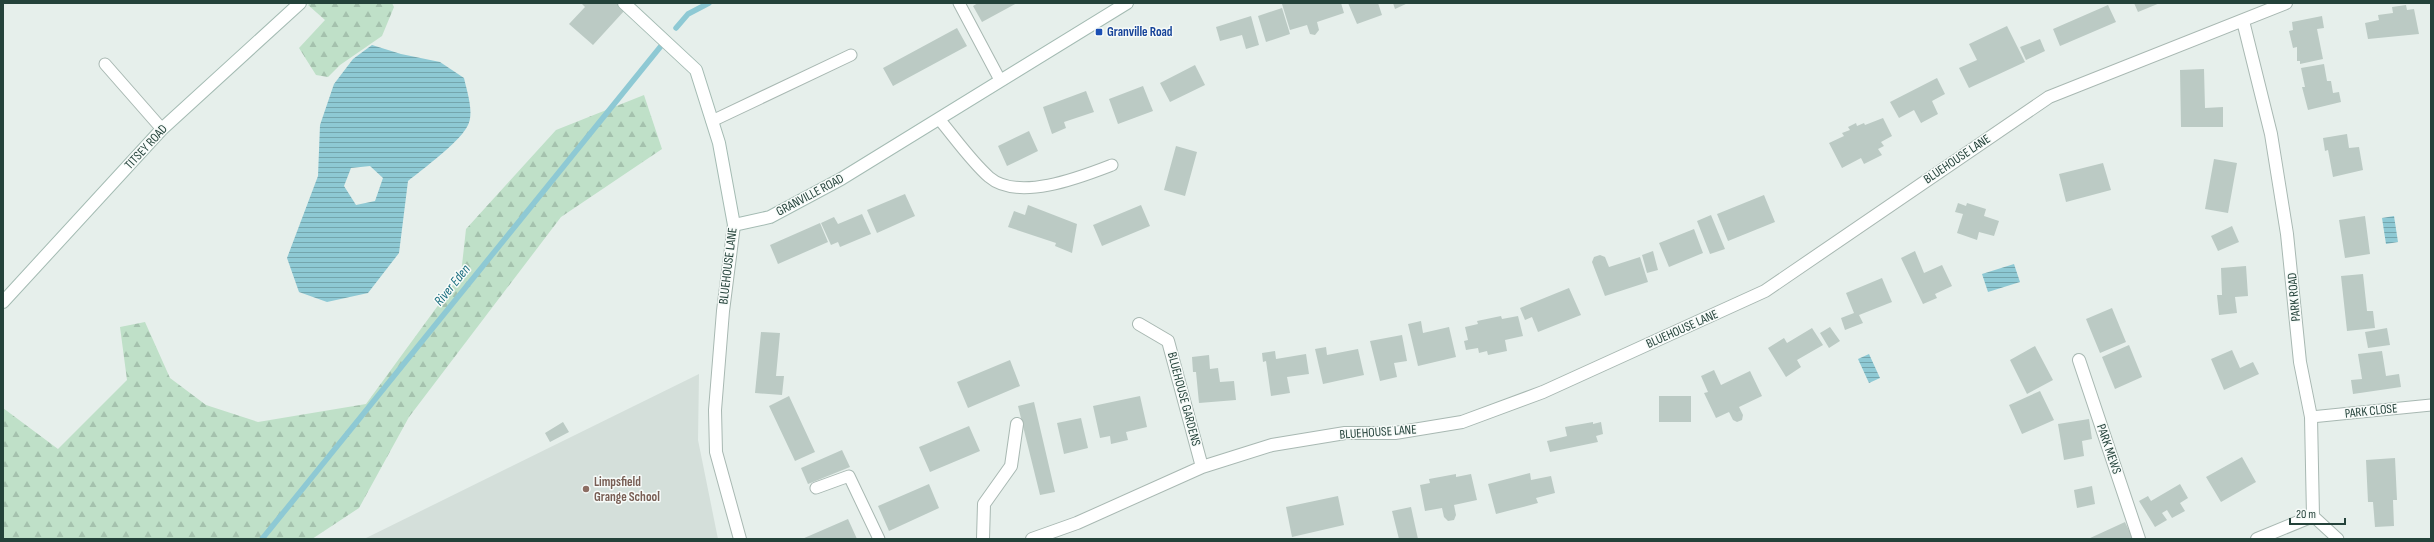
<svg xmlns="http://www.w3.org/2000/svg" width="2434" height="542" font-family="'Sofia Sans Condensed',sans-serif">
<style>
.built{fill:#d4dfda}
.forest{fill:url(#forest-firs)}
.water{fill:url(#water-rules);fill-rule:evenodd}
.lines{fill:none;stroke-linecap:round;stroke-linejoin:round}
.stream{stroke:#8ec9d4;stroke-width:5.5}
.building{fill:#bbcac4}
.lane-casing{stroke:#a8b8b2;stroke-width:13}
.street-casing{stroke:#a8b8b2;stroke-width:14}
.secondary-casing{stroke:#a4bbb3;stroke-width:14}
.lane{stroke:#fff;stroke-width:11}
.street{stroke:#fff;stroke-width:12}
.secondary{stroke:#fff;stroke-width:12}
.transit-dot{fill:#1a4fb4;stroke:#f7fbf9;stroke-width:1.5}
.education-dot{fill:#8d6e63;stroke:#f7fbf9;stroke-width:1.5}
.labels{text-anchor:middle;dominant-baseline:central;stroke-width:3;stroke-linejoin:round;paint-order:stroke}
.transit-label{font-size:13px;font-weight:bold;fill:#164399;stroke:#f7fbf9;text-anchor:start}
.street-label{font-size:13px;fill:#24423a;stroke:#f7fbf9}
.education-label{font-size:13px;font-weight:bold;fill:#785e54;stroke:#f7fbf9;text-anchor:start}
.water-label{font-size:14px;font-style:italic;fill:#1c6f80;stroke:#f7fbf9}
</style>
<defs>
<pattern id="forest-firs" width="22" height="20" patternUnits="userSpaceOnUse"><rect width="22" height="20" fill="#bfe0c8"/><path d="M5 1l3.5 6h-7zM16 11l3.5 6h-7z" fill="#a4c1ad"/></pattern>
<pattern id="water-rules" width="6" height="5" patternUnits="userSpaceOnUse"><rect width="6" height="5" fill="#8ec9d4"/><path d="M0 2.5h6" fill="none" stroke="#74a5ad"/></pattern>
</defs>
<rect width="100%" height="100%" fill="#e6efeb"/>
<path class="built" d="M699,374L698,440L718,539H364Z"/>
<path class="forest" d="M311,3H392L394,7L382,36L340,65L328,77L316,75L299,48L325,20L308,5Z
M644,95L662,149L561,217L409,417L359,508L312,539H3V408L58,449L127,380L120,327L145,322L170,378L206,405L258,422L366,404L461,274L466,229L556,130Z"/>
<path class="water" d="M372,45L401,54L440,62L464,78C467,92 475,114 467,127C458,143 423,169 408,181L399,253L368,293L327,302L299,292L287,258L318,176L320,125L334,84L353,59ZM370,166L383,178L375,201L356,205L344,186L351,168Z
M2394,216L2398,242L2386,244L2382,218Z
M2014,264L2020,282L1988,292L1982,274Z
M1869,354L1880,378L1869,383L1858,359Z"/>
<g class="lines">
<path class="stream" d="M676,28L688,14L709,3
M262,539L661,46"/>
</g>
<path class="building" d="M581,3H617L625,10L593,45L569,24L585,7Z
M978,3H1017L982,22L973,6Z
M1341,3L1344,13L1317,22L1319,30L1315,35L1310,34L1307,25L1290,30L1282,4Z
M1348,3H1378L1382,15L1357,24Z
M1393,3H1408L1395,9Z
M2134,3H2160L2138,12Z
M2108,5L2116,22L2060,46L2053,29Z
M2406,5L2407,10L2414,9L2419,34L2368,39L2365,23L2379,20L2378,15L2393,13L2392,7Z
M1282,8L1290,34L1266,42L1258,16Z
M1251,16L1259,45L1246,49L1242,35L1220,41L1216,27Z
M2322,16L2324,28L2317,29L2323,59L2300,64V61H2297V47L2293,48L2289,31L2293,30L2292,22Z
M2007,26L2025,62L1969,88L1959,68L1977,60L1969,44Z
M957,28L967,46L893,86L883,68Z
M2040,39L2045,51L2026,60L2020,47Z
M2324,64L2327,81H2331L2333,93L2339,92L2341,102L2308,110L2302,87H2305L2301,68Z
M1195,65L1205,85L1170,102L1160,83Z
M2204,69L2205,108L2223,107V127H2181L2180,70Z
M1937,78L1945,94L1932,101L1938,114L1921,123L1914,110L1899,118L1890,102Z
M1143,86L1153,111L1118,124L1109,99Z
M1086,91L1094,112L1064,122L1066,128L1052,134L1043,107Z
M1883,118L1892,136L1881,142L1884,146L1878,149L1882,155L1864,164L1861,158L1842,168L1829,143L1844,136L1842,133L1850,130L1848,127L1856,123L1857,126L1864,123L1865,125Z
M1029,131L1038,151L1007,166L998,146Z
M2347,134L2349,148L2359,147L2363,170L2333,177L2328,150L2325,151L2323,138Z
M1176,146L1197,152L1185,196L1164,190Z
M2214,159L2237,163L2228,213L2205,209Z
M2103,163L2111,190L2066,202L2059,174Z
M905,194L915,216L877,233L867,210Z
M1764,195L1775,222L1728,241L1717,214Z
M1958,203L1966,206L1967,203L1986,209L1984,216L1999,221L1994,236L1979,232L1977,240L1957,233L1963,214L1955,212Z
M1028,205L1077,224L1072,253L1055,246L1056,243L1008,227L1014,211L1025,215Z
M1141,205L1150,226L1102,246L1093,225Z
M862,214L871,234L840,247L838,242L831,245L821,223L834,217L838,224Z
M1711,215L1725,249L1710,254L1697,221Z
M2365,216L2370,254L2345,258L2339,220Z
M820,223L828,242L778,264L770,245Z
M2232,226L2239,242L2218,251L2211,236Z
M1694,229L1703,253L1669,267L1659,243Z
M1653,251L1658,270L1647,273L1642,255Z
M1915,251L1924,273L1942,265L1952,286L1935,294L1937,298L1923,304L1901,258Z
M1600,255L1605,257L1609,267L1640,257L1648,282L1605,296L1592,262L1594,257Z
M2246,266L2248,296L2235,297L2237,313L2219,315L2217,295H2222L2221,268Z
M2363,274L2367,311H2373L2375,328L2347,331L2341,276Z
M1882,278L1892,302L1859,315L1863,323L1845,330L1841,318L1854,313L1846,293Z
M1569,288L1581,315L1538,332L1532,317L1525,320L1520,308Z
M2112,308L2126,342L2100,353L2086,319Z
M1501,316L1502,319L1518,316L1523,336L1505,340L1507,351L1488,355L1487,351L1479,353L1478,348L1466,350L1464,341L1468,340L1465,327L1478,324L1477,321Z
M1421,321L1423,333L1449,327L1456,357L1418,366L1408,324Z
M1830,327L1840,341L1829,348L1820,333Z
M1812,328L1823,345L1797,360L1801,367L1786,377L1768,348L1784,338L1787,343Z
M2387,328L2390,345L2368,348L2365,332Z
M761,332L780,333L776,376H784L782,395L755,393Z
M1402,335L1407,361L1394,363L1397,377L1380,381L1370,341Z
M2129,345L2142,377L2115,389L2102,357Z
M2035,346L2053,380L2027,394L2010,360Z
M1326,347L1327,355L1358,349L1364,375L1323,384L1315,349Z
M2232,350L2240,368L2253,362L2259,374L2224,390L2211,359Z
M1275,351L1276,359L1306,354L1309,374L1287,377L1290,393L1271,396L1266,361L1263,362L1262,353Z
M2382,351L2386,376L2399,374L2401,387L2353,394L2351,380L2362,379L2358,354Z
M1209,355L1210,369L1218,368L1220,382L1234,381L1236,400L1199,403L1196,372H1193L1192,357Z
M1010,360L1020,386L968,408L957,382Z
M1714,370L1721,385L1750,371L1762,396L1739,407L1743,415L1742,420L1737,422L1733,420L1729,412L1716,418L1704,393L1708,392L1701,376Z
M2040,391L2054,420L2022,434L2009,405Z
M789,396L815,452L795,461L769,406Z
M1140,396L1147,427L1126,432L1128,440L1111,444L1110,436L1100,438L1093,406Z
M1659,396H1691V422H1659Z
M1034,402L1055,492L1040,495L1018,406Z
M1081,418L1088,448L1064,454L1057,423Z
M2089,419L2092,439L2082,441L2084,456L2064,460L2058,424Z
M563,422L569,432L550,442L545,433Z
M1593,422V424L1601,422L1603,434L1596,436L1598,442L1550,452L1547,441L1567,436L1565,427Z
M969,426L980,451L930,472L919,447Z
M842,450L850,467L808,484L801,468Z
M2242,457L2256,482L2221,502L2206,477Z
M2395,458L2397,500H2393L2394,526L2375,527L2373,502H2368L2366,460Z
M1530,473L1531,480L1551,476L1555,493L1536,498L1538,503L1496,514L1488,484Z
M1456,474V477L1471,474L1477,500L1454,505L1456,515L1454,520L1448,521L1444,517L1442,508L1425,511L1420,485L1430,483L1429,479Z
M929,484L939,508L889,531L878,506Z
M2180,484L2188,498L2180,503L2185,511L2172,518L2167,510L2162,513L2167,520L2155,527L2139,501L2148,496L2151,501Z
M2092,486L2095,504L2077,508L2074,490Z
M1338,496L1344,525L1292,537L1286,507Z
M1411,507L1418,539H1399L1392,511Z
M848,519L857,539H802Z
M2125,522L2133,539H2088Z"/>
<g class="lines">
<g class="lane-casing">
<path id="lane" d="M959,3L1000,80
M105,64L162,129
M939,119C955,138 971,161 989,177C1018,202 1081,177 1112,165
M712,121L851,55
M2311,417L2431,405
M816,488L849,476L879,539
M2313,516L2338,539"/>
</g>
<g class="street-casing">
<path id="street" d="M2243,21L2271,134L2287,234L2300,362L2311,417L2313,516L2257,539
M734,225L723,311L715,410L716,452L740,539
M1139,324L1168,341L1202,467
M2079,360L2139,539
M983,539L984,504L1011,466L1017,424
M1032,539L1077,523L1202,467L1272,445L1345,433H1395L1462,422L1543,392L1765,291L2049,97L2286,3"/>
</g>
<g class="secondary-casing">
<path id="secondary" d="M624,3L696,70L719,143L734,225L770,217L841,179L1127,3
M3,302L162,129L300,3"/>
</g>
<use href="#lane" class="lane"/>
<use href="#street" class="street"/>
<use href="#secondary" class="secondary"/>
</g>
<rect class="transit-dot" x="1095" y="28" width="8" height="8" rx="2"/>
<circle class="education-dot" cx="586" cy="489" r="4"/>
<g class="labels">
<g class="transit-label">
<text x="1107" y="32">Granville Road</text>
</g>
<g class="street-label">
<text transform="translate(146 147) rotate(-47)">TITSEY ROAD</text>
<text transform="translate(1957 159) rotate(-34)">BLUEHOUSE LANE</text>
<text transform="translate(810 195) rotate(-28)">GRANVILLE ROAD</text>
<text transform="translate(728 266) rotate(-83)">BLUEHOUSE LANE</text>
<text transform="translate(2294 297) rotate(-95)">PARK ROAD</text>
<text transform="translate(1682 329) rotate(-24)">BLUEHOUSE LANE</text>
<text transform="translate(1184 399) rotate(75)">BLUEHOUSE GARDENS</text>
<text transform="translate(2371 411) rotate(-6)">PARK CLOSE</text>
<text transform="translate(1378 432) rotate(-4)">BLUEHOUSE LANE</text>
<text transform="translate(2109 449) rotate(71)">PARK MEWS</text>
</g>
<g class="education-label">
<text x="594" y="482">Limpsfield<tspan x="594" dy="15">Grange School</tspan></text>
</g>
<g class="water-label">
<text transform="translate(452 285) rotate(-51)">River Eden</text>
</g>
</g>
<rect width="2434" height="542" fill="none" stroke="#24423a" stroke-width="8"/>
<path d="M2290 518v6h55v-6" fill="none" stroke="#24423a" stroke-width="2"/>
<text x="2296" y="518" font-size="12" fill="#24423a" stroke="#f7fbf9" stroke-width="3" paint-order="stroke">20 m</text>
</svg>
